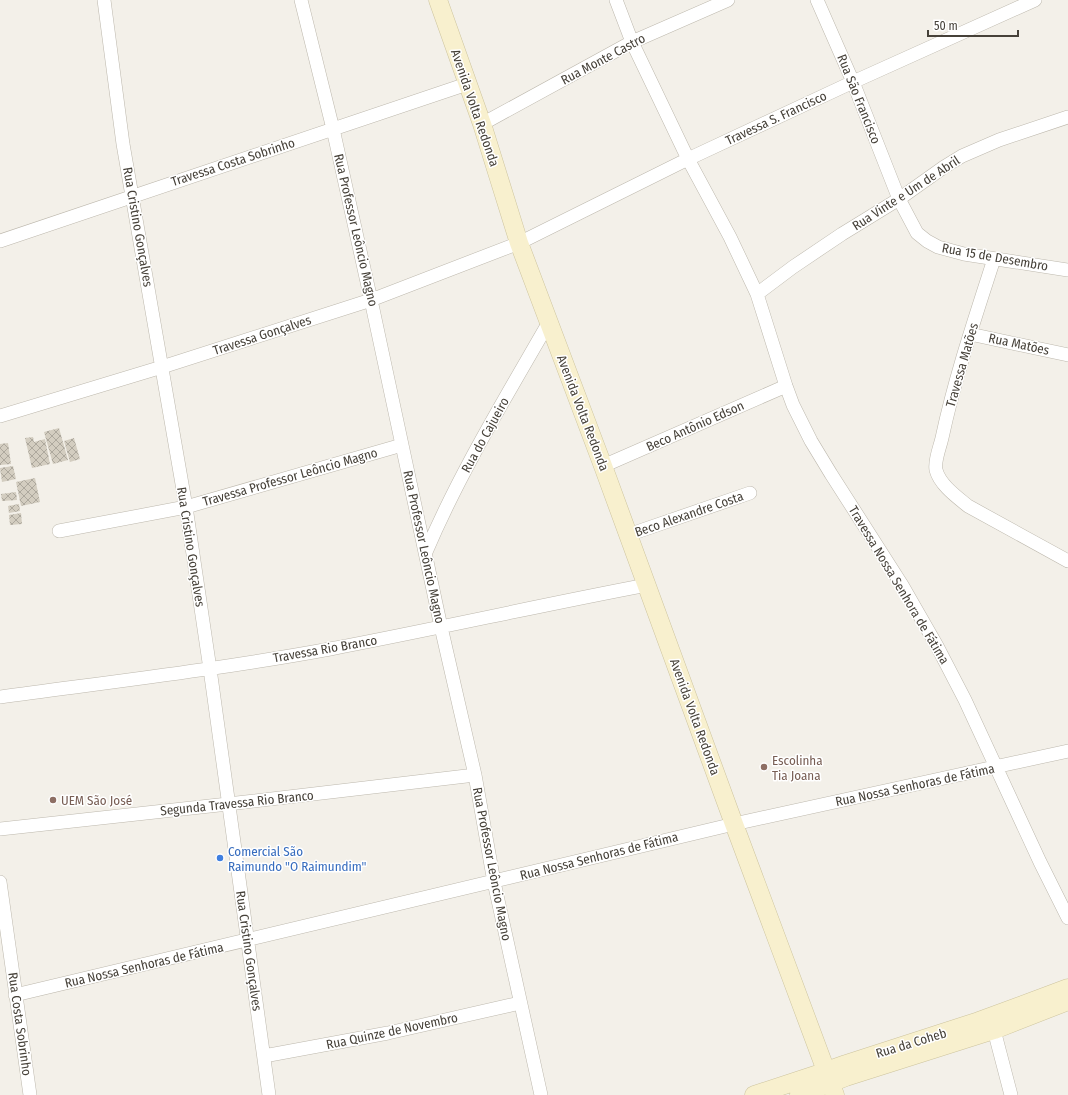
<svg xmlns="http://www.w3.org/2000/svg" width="1068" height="1095" font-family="'Fira Sans Condensed',sans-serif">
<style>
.building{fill:url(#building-cross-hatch)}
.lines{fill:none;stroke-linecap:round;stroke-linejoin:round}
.street-casing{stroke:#bdb8ad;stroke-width:14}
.secondary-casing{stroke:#cdc49e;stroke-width:19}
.street{stroke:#fff;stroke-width:13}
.secondary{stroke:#f8f0ce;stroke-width:18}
.education-dot{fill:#8d6e63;stroke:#fff;stroke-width:1.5}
.shop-dot{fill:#3f7fe0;stroke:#fff;stroke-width:1.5}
.labels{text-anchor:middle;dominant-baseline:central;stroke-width:3;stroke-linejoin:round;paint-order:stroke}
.street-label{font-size:13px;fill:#464139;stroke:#fff}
.education-label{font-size:13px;fill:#785e54;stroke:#fff;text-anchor:start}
.shop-label{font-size:13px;fill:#366cbe;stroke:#fff;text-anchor:start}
</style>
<defs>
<pattern id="building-cross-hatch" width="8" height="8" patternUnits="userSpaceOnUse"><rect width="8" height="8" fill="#d3cdc0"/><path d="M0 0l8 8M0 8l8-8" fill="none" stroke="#ada89d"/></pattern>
</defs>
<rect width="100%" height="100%" fill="#f3f0e9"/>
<path class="building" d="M59,428L68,460L53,464L44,432Z
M33,437L34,442L45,439L50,464L32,468L25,438Z
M74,438L80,459L70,462L64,441Z
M8,443L11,464L0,465V444Z
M13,466L16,479L2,482L0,468Z
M35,478L40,502L21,506L16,482Z
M16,492L17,500L2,501L1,494Z
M19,504L20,511L9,513L8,506Z
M21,513L22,524L10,525L9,515Z"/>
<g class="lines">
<g class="street-casing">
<path id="street" d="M104,0L123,144L186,507L210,669L269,1095
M301,0L333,129L371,300L441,627L475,775L494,882L541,1095
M616,0L632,42L688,159L730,237L757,294L786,386L793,405L811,441L831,474L902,585L937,646L965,700L1040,862L1068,918
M817,0L853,82L899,199L917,233L927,241L938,247L964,254L1068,270
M482,124L632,42L728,0
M0,241L467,84
M994,259C975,318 955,377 942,438C940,447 934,461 936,470C940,485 957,497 968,506L1068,561
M757,294L793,267L842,234L899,199L944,167L962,156L999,140L1068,117
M970,334L1068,355
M0,416L162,367L371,300L519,243L688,159L853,82L1035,0
M603,466L786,386
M59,531L186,507L402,445
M628,535L750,493
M426,552C460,472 506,397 549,322
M0,697C110,682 221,669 330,649C436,629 541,605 647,585
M0,829L228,804L475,775
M0,882L30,1095
M15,995L734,824L1068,751
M994,1030L1011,1095
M264,1056L388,1033L520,1003"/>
</g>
<g class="secondary-casing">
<path id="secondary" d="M438,0L482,124L519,243L603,466L734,824L835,1095
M754,1095L818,1074L846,1064L979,1021L1068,988
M799,1095L846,1077L994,1030L1068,1001"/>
</g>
<use href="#street" class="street"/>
<use href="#secondary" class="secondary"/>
</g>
<g class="education-dot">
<circle cx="764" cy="767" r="4"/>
<circle cx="53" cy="800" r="4"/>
</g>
<circle class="shop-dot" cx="220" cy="858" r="4"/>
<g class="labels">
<g class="street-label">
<text transform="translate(603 59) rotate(-28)">Rua Monte Castro</text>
<text transform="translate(859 99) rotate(68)">Rua São Francisco</text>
<text transform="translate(475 108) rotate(71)">Avenida Volta Redonda</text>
<text transform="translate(776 118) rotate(-25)">Travessa S. Francisco</text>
<text transform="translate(233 162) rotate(-18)">Travessa Costa Sobrinho</text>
<text transform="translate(906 193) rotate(-33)">Rua Vinte e Um de Abril</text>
<text transform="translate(138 227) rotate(80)">Rua Cristino Gonçalves</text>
<text transform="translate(356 230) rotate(77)">Rua Professor Leôncio Magno</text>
<text transform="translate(995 257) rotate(10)">Rua 15 de Desembro</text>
<text transform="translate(262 335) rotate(-18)">Travessa Gonçalves</text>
<text transform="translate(1019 344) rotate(12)">Rua Matões</text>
<text transform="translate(962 365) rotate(-74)">Travessa Matões</text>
<text transform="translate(583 413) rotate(69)">Avenida Volta Redonda</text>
<text transform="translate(695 426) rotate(-24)">Beco Antônio Edson</text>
<text transform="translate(485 435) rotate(-61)">Rua do Cajueiro</text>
<text transform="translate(290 477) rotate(-16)">Travessa Professor Leôncio Magno</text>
<text transform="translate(689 514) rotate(-19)">Beco Alexandre Costa</text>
<text transform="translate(191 547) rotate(81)">Rua Cristino Gonçalves</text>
<text transform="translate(424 547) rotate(78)">Rua Professor Leôncio Magno</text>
<text transform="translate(899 585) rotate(59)">Travessa Nossa Senhora de Fátima</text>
<text transform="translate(325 649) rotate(-10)">Travessa Rio Branco</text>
<text transform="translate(695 717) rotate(70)">Avenida Volta Redonda</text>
<text transform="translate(915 785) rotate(-12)">Rua Nossa Senhoras de Fátima</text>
<text transform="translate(237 803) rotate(-6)">Segunda Travessa Rio Branco</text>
<text transform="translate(599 856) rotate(-14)">Rua Nossa Senhoras de Fátima</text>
<text transform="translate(492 864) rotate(79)">Rua Professor Leôncio Magno</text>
<text transform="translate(249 951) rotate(82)">Rua Cristino Gonçalves</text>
<text transform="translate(144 965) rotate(-13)">Rua Nossa Senhoras de Fátima</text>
<text transform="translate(20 1024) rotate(82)">Rua Costa Sobrinho</text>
<text transform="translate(392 1031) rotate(-12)">Rua Quinze de Novembro</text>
<text transform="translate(911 1043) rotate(-17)">Rua da Coheb</text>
</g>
<g class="education-label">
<text x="772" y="760">Escolinha<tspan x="772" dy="15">Tia Joana</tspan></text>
<text x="61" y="800">UEM São José</text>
</g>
<g class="shop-label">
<text x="228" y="851">Comercial São<tspan x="228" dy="15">Raimundo "O Raimundim"</tspan></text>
</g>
</g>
<path d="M928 30v6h90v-6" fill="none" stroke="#464139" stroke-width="2"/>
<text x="934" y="30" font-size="12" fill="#464139" stroke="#ffffff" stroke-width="3" paint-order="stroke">50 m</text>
</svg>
